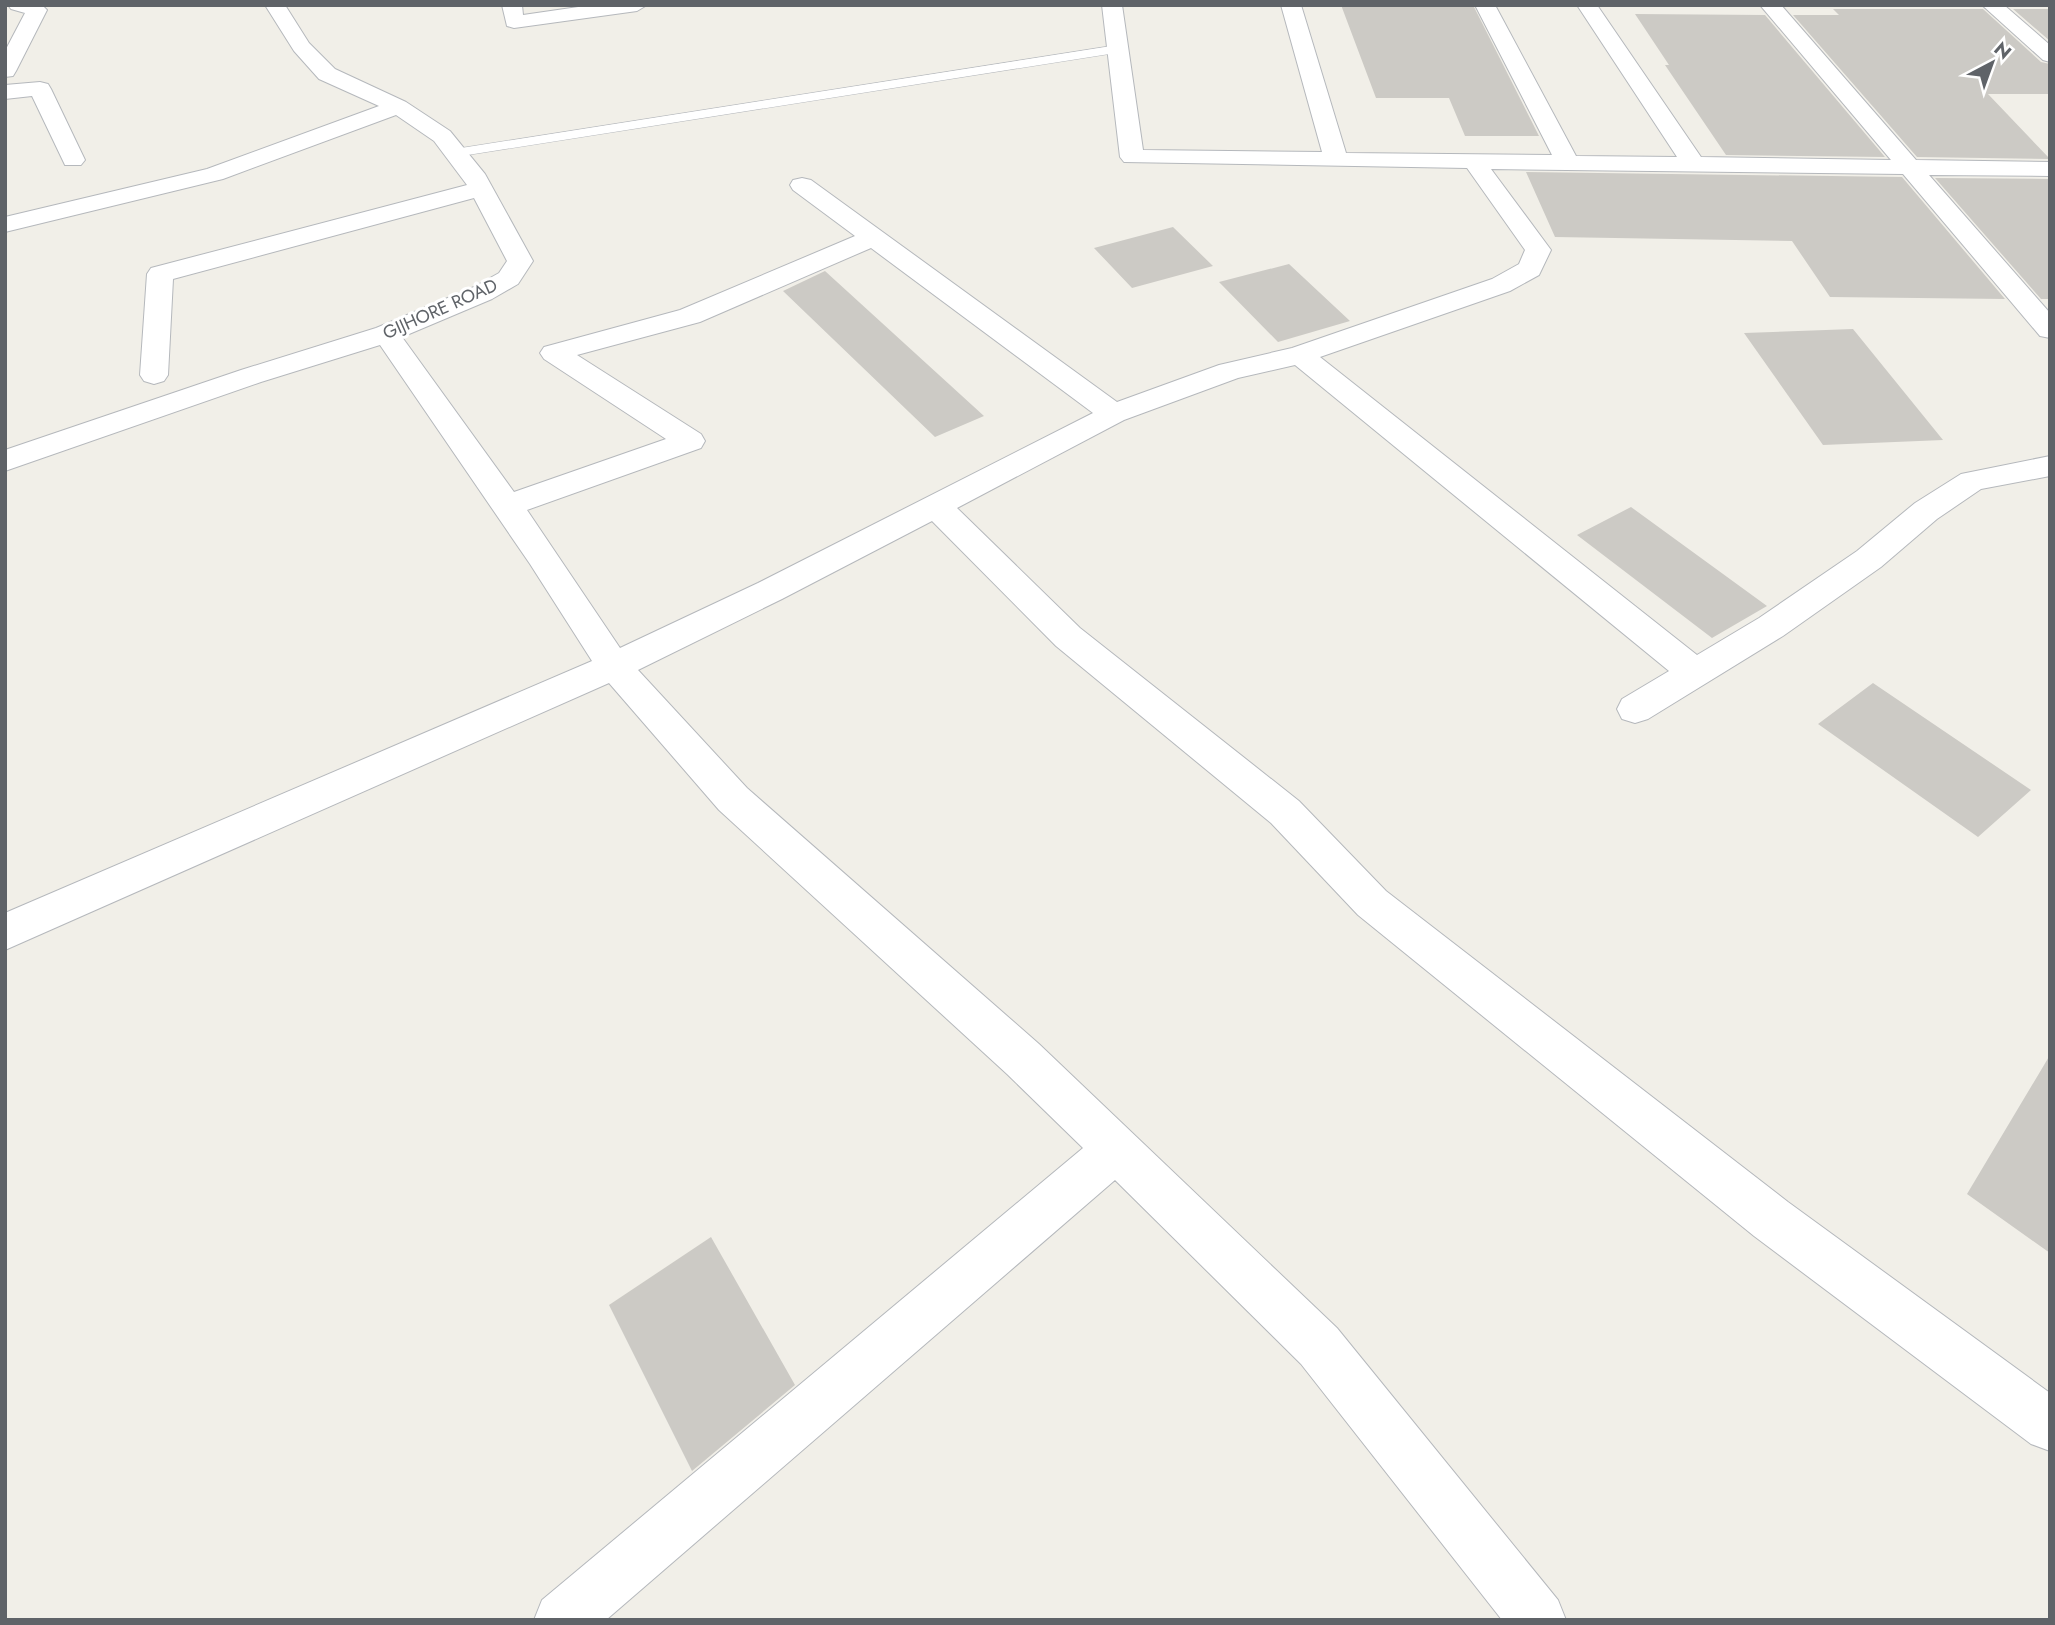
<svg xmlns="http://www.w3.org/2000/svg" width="2055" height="1625" font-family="Jost,sans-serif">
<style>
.building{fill:#cccac5}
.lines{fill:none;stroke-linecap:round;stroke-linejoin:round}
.lane-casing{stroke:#b5b8bc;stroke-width:1}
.street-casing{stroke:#b5b8bc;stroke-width:2}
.lane{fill:#fff;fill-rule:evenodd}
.street{fill:#fff;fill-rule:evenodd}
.labels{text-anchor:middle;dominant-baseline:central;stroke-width:6;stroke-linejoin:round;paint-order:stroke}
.far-street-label{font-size:18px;fill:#5f6368;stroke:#fff}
</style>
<rect width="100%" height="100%" fill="#f1efe8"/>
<path class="building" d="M1341,5H1473L1539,136H1465L1449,98H1376Z
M1833,9H1983L2041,62L2050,64V94H1988L2050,159L1917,157L1793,15H1839Z
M2013,9H2050V41Z
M1635,14L1765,15L1885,157L1726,155L1665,65H1669Z
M1526,172L1902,177L2005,299L1830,297L1792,241L1555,237Z
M1935,178L2050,179V299H2041Z
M1173,227L1213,266L1132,288L1094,248Z
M1289,264L1350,321L1278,342L1219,282Z
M825,271L984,416L935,437L783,291Z
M1853,329L1943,440L1823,445L1744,333Z
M1631,507L1767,606L1712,638L1577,535Z
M1873,683L2031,790L1978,837L1818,724Z
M2050,1055V1253L1967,1194Z
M711,1237L795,1385L692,1471L609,1305Z"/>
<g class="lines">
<g class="lane-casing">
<path id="lane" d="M1118,45L1124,49L1122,52L455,157L448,153L455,149Z"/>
</g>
<g class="street-casing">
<path id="street" d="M8,5H42L47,10L16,71L13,76L5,77V51L25,13L11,9Z
M265,5H285L309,43L335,69L406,102L450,131L485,174L533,261L518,284L492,299L402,337L514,492L666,439L544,359L540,353L544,347L680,310L855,236L793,190L790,185L793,180L802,178L811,180L1117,402L1219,365L1292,348L1492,279L1519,264L1525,250L1467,168L1124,162L1120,157L1102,5H1122L1143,150L1322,152L1281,5H1301L1346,153L1552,155L1475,5H1495L1576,156L1677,157L1577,5H1597L1701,157L1891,160L1760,5H1781L1916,160L2050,162V176L1929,175L2050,313V338L2040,336L1903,174L1491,169L1551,250L1539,275L1510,291L1320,357L1697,655L1759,618L1857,551L1915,503L1961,474L2050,456V476L1981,489L1937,519L1881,567L1783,636L1648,719L1635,723L1622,719L1617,709L1622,699L1669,671L1295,365L1238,378L1124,420L957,508L1080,628L1299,801L1386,891L1788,1202L2050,1393V1451L2031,1444L1754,1236L1358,915L1271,823L1056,646L932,521L782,599L638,670L747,788L1039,1044L1337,1328L1558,1600L1566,1620H1502L1301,1364L1115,1180L606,1620H534L542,1600L1083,1148L1007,1074L719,810L609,683L5,950V913L592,661L530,564L380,345L261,382L5,471V450L241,370L376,328L474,287L499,273L507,261L474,198L173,279L168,375L164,381L154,384L144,381L140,375L147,274L151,268L467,185L434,141L396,115L223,179L5,232V217L207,169L379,106L319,79L294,51ZM871,248L1093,413L758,583L620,648L527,510L701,448L705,441L701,434L577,355L700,322Z
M502,5H522L523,15L592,5H647L637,11L514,28L507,26Z
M1982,5H2004L2050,45V62L2043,60Z
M40,82L48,84L51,89L85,160L81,165H65L32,96L5,99V85Z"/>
</g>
<use href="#lane" class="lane"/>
<use href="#street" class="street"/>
</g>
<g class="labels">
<g class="far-street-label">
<text transform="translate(440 309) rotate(-24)">GIJHORE ROAD</text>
</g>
</g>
<rect width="2055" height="1625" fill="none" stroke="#5f6368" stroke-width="14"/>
<g transform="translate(1992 63) rotate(41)" stroke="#ffffff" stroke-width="5" paint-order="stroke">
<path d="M0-5L12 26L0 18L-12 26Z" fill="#5f6368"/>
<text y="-10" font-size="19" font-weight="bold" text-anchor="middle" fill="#5f6368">N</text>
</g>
</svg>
